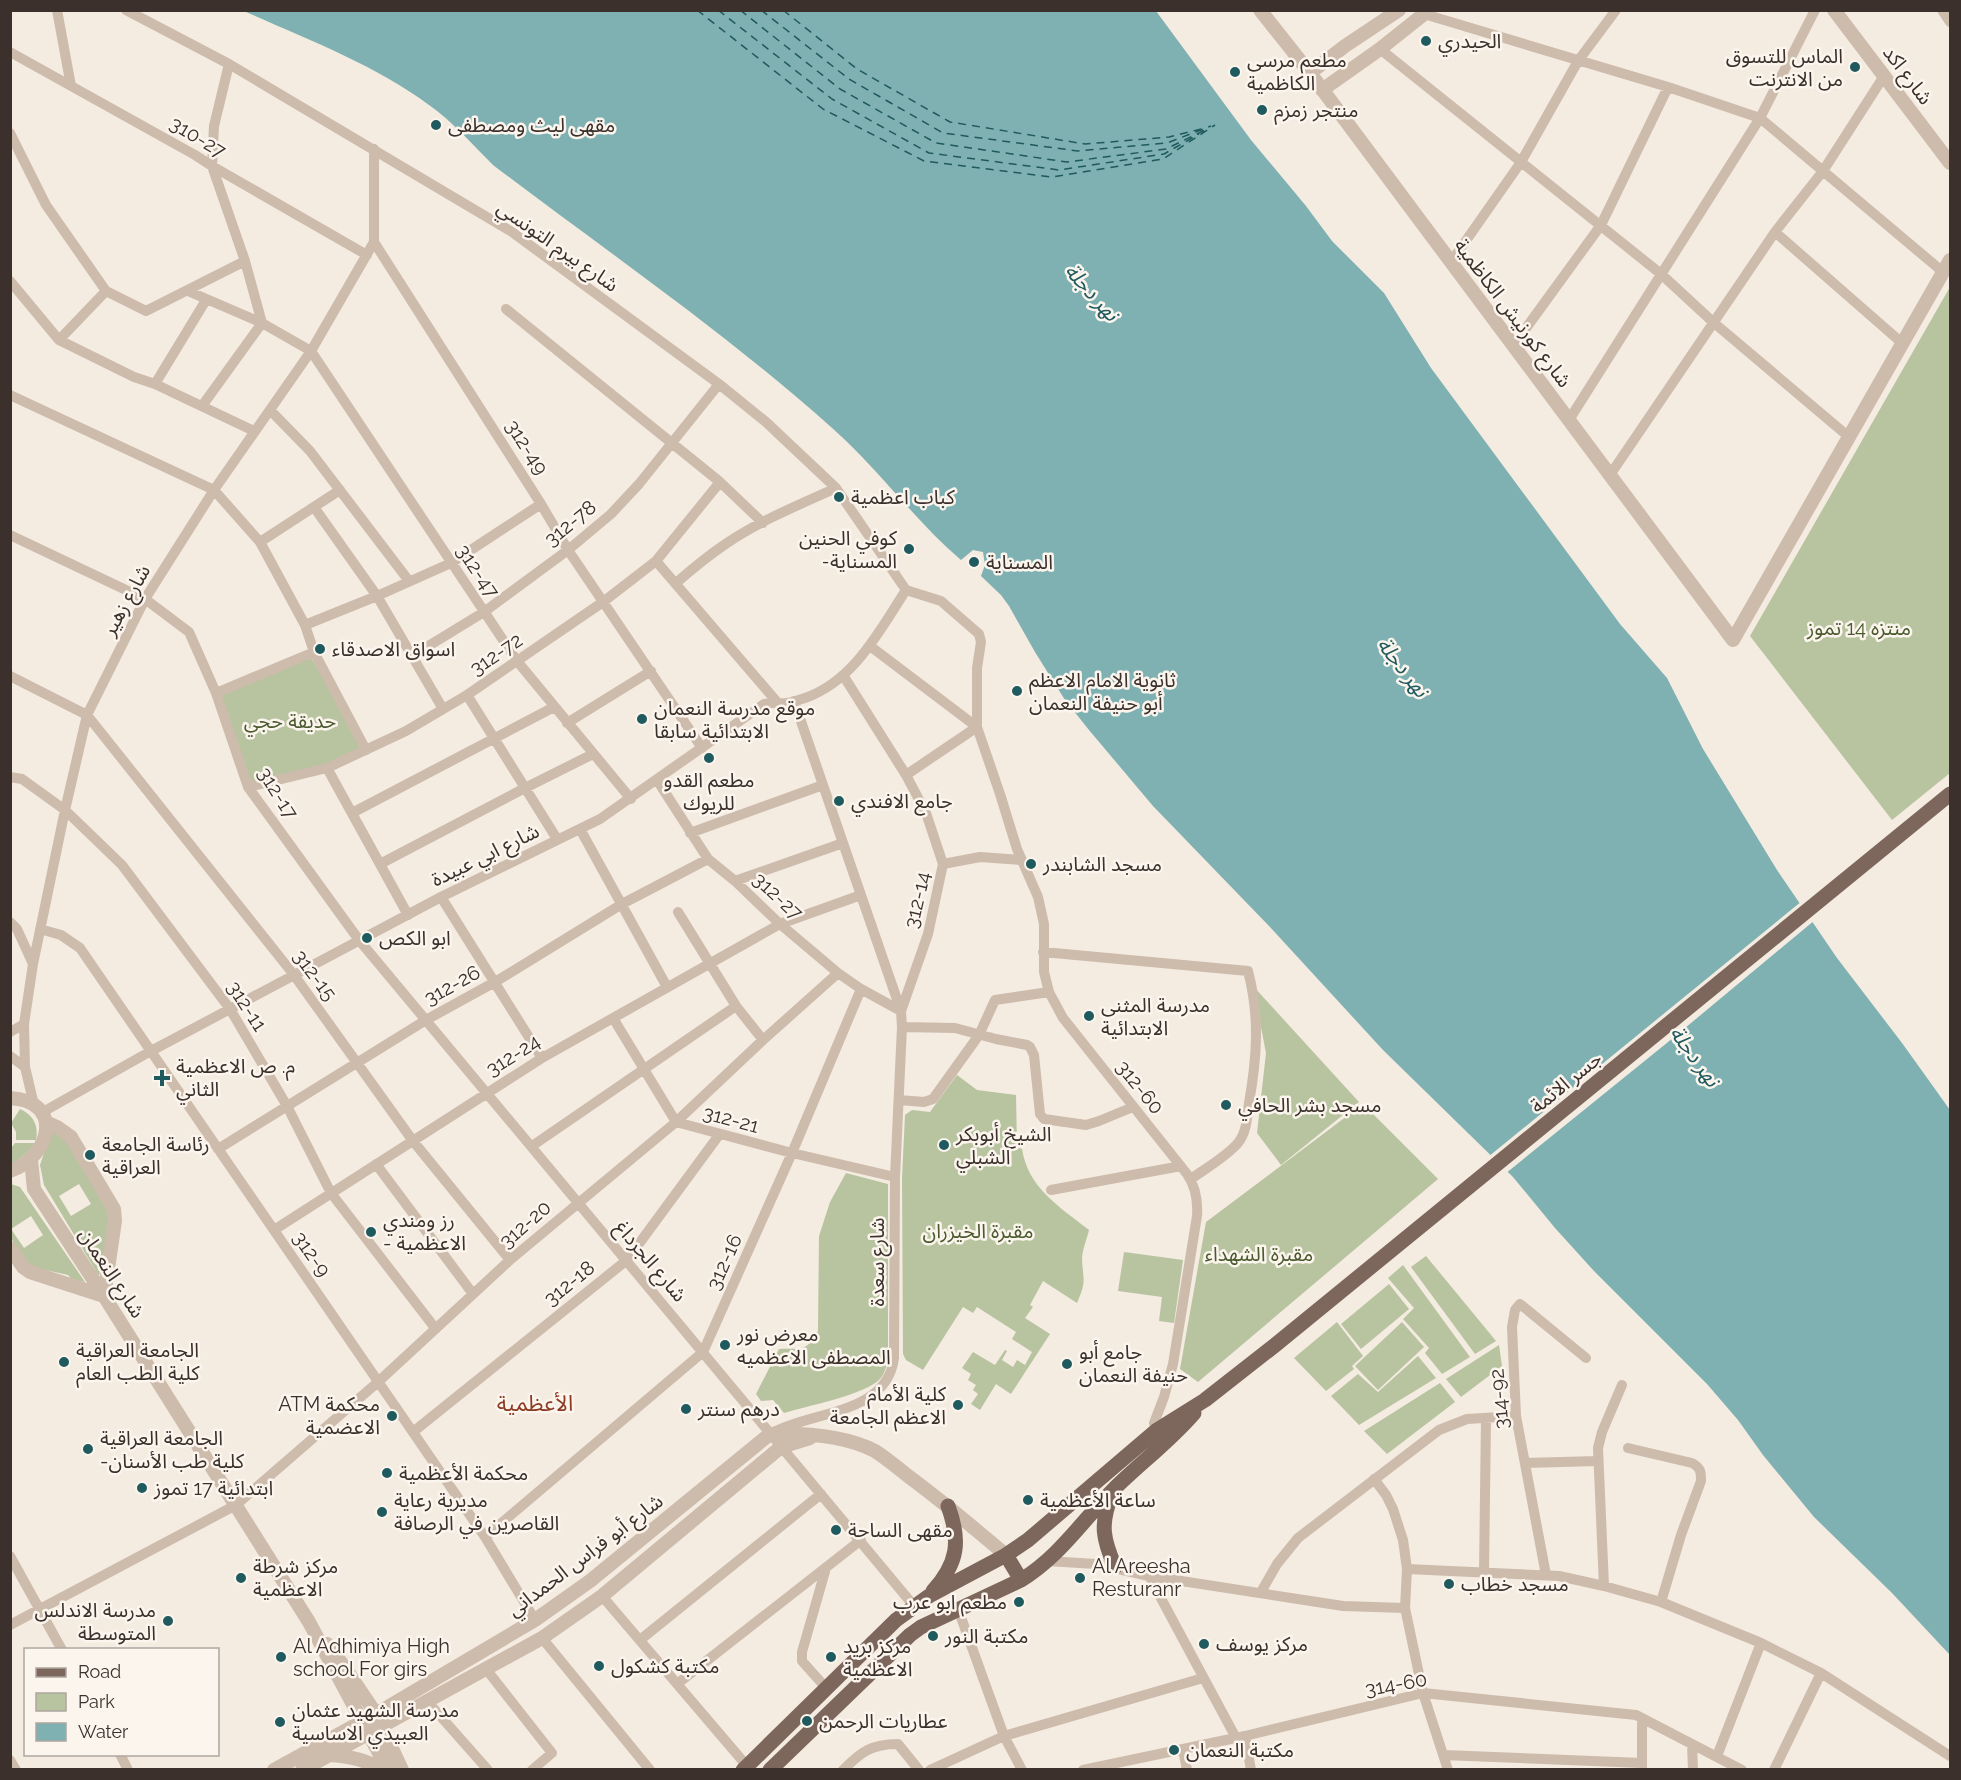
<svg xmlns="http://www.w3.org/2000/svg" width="1961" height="1780" font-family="Raleway,'Noto Sans Arabic',sans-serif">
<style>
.green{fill:#b8c4a0;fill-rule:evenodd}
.water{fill:#7fb0b2}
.pier{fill:#f4ebe1}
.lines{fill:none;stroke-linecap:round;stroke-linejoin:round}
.ferry{stroke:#1f5a5e;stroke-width:1.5;stroke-dasharray:8 6;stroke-linecap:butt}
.minor{stroke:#cdbbac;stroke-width:10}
.tertiary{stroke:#cdbbac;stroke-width:14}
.primary{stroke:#7d675c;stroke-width:15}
.poi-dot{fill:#1f5a5e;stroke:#fbf5ee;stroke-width:2}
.labels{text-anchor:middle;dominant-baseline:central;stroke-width:5;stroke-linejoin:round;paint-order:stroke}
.poi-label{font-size:20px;fill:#3b302b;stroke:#fbf5ee;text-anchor:start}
.street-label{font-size:20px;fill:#3b302b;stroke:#fbf5ee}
.park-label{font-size:20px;fill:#4a5a2e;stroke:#fbf5ee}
.water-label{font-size:21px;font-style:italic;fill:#1f5a5e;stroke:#fbf5ee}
.quarter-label{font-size:22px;fill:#8c3b22;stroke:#fbf5ee}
</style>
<rect width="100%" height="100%" fill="#f4ebe1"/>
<path class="green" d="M1950,287V773L1892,820L1750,636Z
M309,654L366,750L327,768L248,787L216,693Z
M1253,986L1359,1102L1281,1165L1257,1133L1266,1053Z
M957,1075L977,1090L1016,1095L1017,1147L1022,1149C1028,1188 1060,1207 1089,1230C1087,1239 1082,1250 1082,1259C1083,1281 1087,1280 1077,1303L1043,1281L1030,1305L1033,1307L1025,1318L1050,1334L1011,1394L996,1384L980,1410L971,1404L978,1394L973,1390L976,1385L968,1380L971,1374L962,1368L973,1352L995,1365L1005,1350L1007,1351L1002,1360L1013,1367L1017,1360L1025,1365L1032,1352L1012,1339L1016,1332L977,1307L973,1313L963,1307L923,1370L906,1360L903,1354L902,1178L905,1115L912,1110L930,1112Z
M1363,1104L1438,1179L1198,1382L1180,1369L1206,1222Z
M20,1109C33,1115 39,1125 36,1140H16V1132L11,1123Z
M51,1132L61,1133L112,1216L99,1276L44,1185L40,1165ZM79,1184L91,1204L71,1216L59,1196Z
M15,1143H35C29,1152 20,1159 11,1164V1148Z
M846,1173L888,1184V1357C887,1365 885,1373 880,1379C865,1395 806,1406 784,1413L773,1400L761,1401L756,1394L779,1349C801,1348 806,1353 818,1331L819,1236L830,1202Z
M11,1184L20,1187L85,1282L72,1280L68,1275L28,1266L11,1238ZM31,1216L43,1235L24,1248L11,1229Z
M1124,1252L1183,1260L1174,1323L1159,1321L1162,1297L1118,1291Z
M1426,1256L1496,1341L1475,1354L1411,1267Z
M1403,1265L1470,1357L1442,1374L1425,1353L1429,1348L1403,1319L1414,1308L1388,1278Z
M1389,1284L1409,1309L1361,1349L1341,1324Z
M1337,1322L1363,1356L1352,1366L1354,1369L1326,1391L1294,1358Z
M1402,1322L1424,1347L1378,1390L1355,1366Z
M1499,1345L1502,1366L1461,1397L1446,1379Z
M1418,1356L1436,1378L1359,1425L1331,1396L1358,1374L1378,1392Z
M1440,1383L1455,1402L1387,1454L1364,1431Z"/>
<path class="water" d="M244,11H1156L1251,140L1306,206L1332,241L1384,293L1431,368L1620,624L1667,678L1703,749L1777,870L1837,958L1902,1043L1950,1110V1655L1892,1593L1814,1517L1763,1455L1738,1420L1707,1384L1594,1271L1555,1228L1513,1177L1383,1050L1270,927L1153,806L1089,730L1065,700L1035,652L1009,606L1001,595L981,576L985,565L983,552L973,550L961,560C914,520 878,468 831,427C725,332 606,251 493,165C472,144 453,122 429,105C376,65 304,38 244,11Z"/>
<path class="pier" d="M1802,901L1815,920L1673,1038L1505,1174L1488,1157Z"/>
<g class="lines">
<path class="ferry" d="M697,10L823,109L924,161L1052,177L1163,159L1215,125
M718,10L832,99L929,153L1059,170L1164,154L1199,134
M740,10L840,89L936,143L1067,162L1166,149L1209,128
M761,10L849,79L943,133L1078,151L1167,143L1211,126
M783,10L857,69L950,122L1085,144L1169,137L1205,128"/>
<path class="minor" d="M57,10L71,86
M126,10L229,64L512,232L719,384L766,422L836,488L906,590
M1942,10L1950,22
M1424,14L1668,87L1760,118L1943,272
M1380,49L1661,274L1713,322L1849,437
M10,52L195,155L212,166L367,255
M10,133L46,205L106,291L146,311L245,261
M374,149V242L541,504L568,550L702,748
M1775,232L1902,343
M1451,262L1521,162L1578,61L1616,10
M10,281L59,340L134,377L155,384L254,431
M188,291L262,323L311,351L517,661L631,799
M506,309L720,482L763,523
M59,340L106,291
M1513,346L1601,225L1668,87
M155,384L206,300
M10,395L214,490L260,542L305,625L314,652L366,750
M202,406L262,323L245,261L212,166L214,126L229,64
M270,410L310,451L409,581
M1569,420L1760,118L1815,10
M1610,475L1775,232L1823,171L1884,76
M314,507L377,596L443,709
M10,535L145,599L189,632L216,693L248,787L359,940L914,1606
M260,542L340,490
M656,561L777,702
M676,583C692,569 709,555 727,543C761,520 799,505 836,488
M305,625L377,596L451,563L541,504
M870,646L977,727L1000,794L1017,849L1038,897L1044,924V972L1049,992L1063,1018L1187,1174C1196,1187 1198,1201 1197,1216L1173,1364L1164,1397L1154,1423L1157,1430
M412,656L484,612L568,550L611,514L639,484L719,384
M843,675L906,775L926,813L943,864L928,934L901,1011
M10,676L87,715L294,975L413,1141L510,1260
M216,693L314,652
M467,695L557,839
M567,723L651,671
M327,768L408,915
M906,775L977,727V668L981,642L979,634L941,601L906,590
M10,777L22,779L65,810L122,865L230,1009L287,1106L331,1193L435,1328
M657,780L708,859L735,881L780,924L838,973L861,989L901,1011
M248,787L327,768L406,731L467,695L603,602L656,561L720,482
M352,813L554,707
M580,829L667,987
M690,833L823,785
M380,864L525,788L593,754
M943,864L980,857L1021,860
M735,881L843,843
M441,897L542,1058
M678,912L736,1006L763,1040
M10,922L17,929L33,964
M40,929L61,935L80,948L485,1537L535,1620
M1043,952L1248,971C1260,1017 1257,1057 1249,1103C1247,1117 1247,1132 1238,1143C1226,1157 1206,1168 1191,1179
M613,1018L676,1122L792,1153L895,1177
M902,1027L955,1028L996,1039L1027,1045L1030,1047L1034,1055L1040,1114L1044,1119L1086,1125L1099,1121L1133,1107
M10,1032L24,1024
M10,1056L25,1067
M899,1100L924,1102L933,1099L979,1035L995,1000L1049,992
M34,1105L25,1067L24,1024L33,964L65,810L87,715L145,599L214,490L311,351L374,242
M41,1113L151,1051L441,897L600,819L764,704C772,702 779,704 787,703C793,702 799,700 805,698C854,681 880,630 906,590
M532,1146L736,1006
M218,1149L426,1020L495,982L622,904L708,859
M376,1164L473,1294
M1051,1190L1181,1166
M274,1230L542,1058L780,924L861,895
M413,1432L627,1260L719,1135
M772,1433C811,1411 887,1415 894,1358L895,1177L902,1027L901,1011L794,701
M1628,1448L1692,1463C1701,1468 1701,1472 1701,1481L1681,1535L1661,1602
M1525,1463L1598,1461
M1374,1479L1386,1495L1393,1509L1403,1540L1407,1569L1405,1608L1423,1693L1448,1770
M485,1537L703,1352L792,1153L861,989
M10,1556L62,1650
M1047,1561L1096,1564L1149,1576L1343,1606L1405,1608
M826,1568L802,1652V1661L827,1689
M1407,1569L1559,1576L1604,1586L1661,1602L1761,1643L1821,1673L1950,1756
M1484,1572L1486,1418
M1546,1575L1516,1416L1512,1327L1515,1310L1520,1304L1586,1358
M1149,1576L1236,1738
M1604,1586L1598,1448L1602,1432L1622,1385
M1261,1592L1277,1564L1298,1538L1439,1430L1467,1419L1516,1416
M602,1596L747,1766
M958,1609L1004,1736L1022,1770
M10,1625L236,1505L378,1382L510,1260L676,1122L763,1040L838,973
M542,1638L650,1770
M640,1640L821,1494
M486,1669L552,1753L532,1770
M677,1684L861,1540
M427,1701L488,1770
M1642,1718V1768
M1245,1736L1251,1770
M1692,1744L1693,1770
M1183,1749L1187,1770
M120,1754L128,1770
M1443,1755L1642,1763
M1717,1756L1761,1643
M10,1760L16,1770
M843,1770C861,1752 871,1744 898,1744L919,1770
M930,1770L1004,1736L1203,1678
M1083,1770L1245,1736L1423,1693L1636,1715L1742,1770
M1774,1770L1821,1673"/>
<path class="tertiary" d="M1260,10L1310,73L1733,640L1950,260
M1834,10L1950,163
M1310,73L1345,46L1399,10
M1322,90L1380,49L1429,10
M10,1098C64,1101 52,1156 10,1171
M31,1160L34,1189L104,1296L309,1622L388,1770
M10,1248L23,1267L30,1272L104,1296L115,1221L114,1209L71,1137L57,1127L46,1122
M327,1644L343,1665L376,1714L402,1770
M329,1755C348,1756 366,1759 382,1770
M274,1770L376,1714L535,1620L590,1581L770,1434C804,1433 844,1435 875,1451C886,1458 898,1468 908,1476C942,1501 974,1528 1006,1555
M302,1770L542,1638L602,1596L781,1447L810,1438"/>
<path class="primary" d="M1111,1496C1100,1525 1103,1539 1115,1567
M1006,1555L1021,1580
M933,1591C958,1563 961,1541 948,1506
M743,1770L896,1620L929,1596L1006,1555L1028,1540L1157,1430L1205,1400L1274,1346L1950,794
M770,1770L910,1635L921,1627L1021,1580C1058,1558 1083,1520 1113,1490C1139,1464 1169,1442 1194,1413"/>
</g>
<g class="poi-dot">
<circle cx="1426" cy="41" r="6"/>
<circle cx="1855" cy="67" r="6"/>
<circle cx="1235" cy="72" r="6"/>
<circle cx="1262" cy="110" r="6"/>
<circle cx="436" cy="125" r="6"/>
<circle cx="839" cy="497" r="6"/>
<circle cx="909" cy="549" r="6"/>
<circle cx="974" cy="562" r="6"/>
<circle cx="320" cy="649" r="6"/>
<circle cx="1017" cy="691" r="6"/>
<circle cx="642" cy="719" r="6"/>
<circle cx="709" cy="758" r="6"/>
<circle cx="839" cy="801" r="6"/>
<circle cx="1031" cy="864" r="6"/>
<circle cx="367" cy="938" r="6"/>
<circle cx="1089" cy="1016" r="6"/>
<path d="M159 1069h6v6h6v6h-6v6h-6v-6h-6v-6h6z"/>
<circle cx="1226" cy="1105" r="6"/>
<circle cx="944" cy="1145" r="6"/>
<circle cx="90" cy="1155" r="6"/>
<circle cx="371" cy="1232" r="6"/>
<circle cx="725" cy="1345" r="6"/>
<circle cx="64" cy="1362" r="6"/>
<circle cx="1067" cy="1364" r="6"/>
<circle cx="958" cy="1405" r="6"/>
<circle cx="686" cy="1409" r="6"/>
<circle cx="392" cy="1416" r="6"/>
<circle cx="88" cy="1449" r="6"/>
<circle cx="387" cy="1473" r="6"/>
<circle cx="142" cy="1488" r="6"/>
<circle cx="1028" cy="1500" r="6"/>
<circle cx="382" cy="1512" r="6"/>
<circle cx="836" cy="1530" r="6"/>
<circle cx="241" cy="1578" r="6"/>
<circle cx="1080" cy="1578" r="6"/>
<circle cx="1449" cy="1584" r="6"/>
<circle cx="1019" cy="1602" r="6"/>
<circle cx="168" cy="1621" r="6"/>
<circle cx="933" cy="1636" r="6"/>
<circle cx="1204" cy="1644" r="6"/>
<circle cx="281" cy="1657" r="6"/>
<circle cx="831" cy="1657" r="6"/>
<circle cx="599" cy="1666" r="6"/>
<circle cx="807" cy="1721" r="6"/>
<circle cx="280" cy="1722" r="6"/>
<circle cx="1174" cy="1750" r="6"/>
</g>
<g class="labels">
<g class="poi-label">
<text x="1438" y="41">الحيدري</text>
<text x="1843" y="56" text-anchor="end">الماس للتسوق<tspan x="1843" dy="23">من الانترنت</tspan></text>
<text x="1247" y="60">مطعم مرسى<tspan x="1247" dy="23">الكاظمية</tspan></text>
<text x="1274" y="110">منتجر زمزم</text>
<text x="448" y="125">مقهى ليث ومصطفى</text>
<text x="851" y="497">كباب اعظمية</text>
<text x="897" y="538" text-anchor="end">كوفي الحنين<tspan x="897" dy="23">-المسناية</tspan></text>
<text x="986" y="562">المسناية</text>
<text x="332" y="649">اسواق الاصدقاء</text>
<text x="1029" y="680">ثانوية الامام الاعظم<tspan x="1029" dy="23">أبو حنيفة النعمان</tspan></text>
<text x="654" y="708">موقع مدرسة النعمان<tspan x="654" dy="23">الابتدائية سابقا</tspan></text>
<text x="709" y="780" text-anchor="middle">مطعم القدو<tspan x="709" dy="23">للريوك</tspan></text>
<text x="851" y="801">جامع الافندي</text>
<text x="1043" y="864">مسجد الشابندر</text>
<text x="379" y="938">ابو الكص</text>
<text x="1101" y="1005">مدرسة المثنى<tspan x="1101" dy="23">الابتدائية</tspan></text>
<text x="176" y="1066">م. ص الاعظمية<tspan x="176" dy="23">الثاني</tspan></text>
<text x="1238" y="1105">مسجد بشر الحافي</text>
<text x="956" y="1134">الشيخ أبوبكر<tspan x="956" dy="23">الشبلي</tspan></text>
<text x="102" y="1144">رئاسة الجامعة<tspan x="102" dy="23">العراقية</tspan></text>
<text x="383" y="1220">رز ومندي<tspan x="383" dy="23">- الاعظمية</tspan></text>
<text x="737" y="1334">معرض نور<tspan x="737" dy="23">المصطفى الاعظميه</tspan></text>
<text x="76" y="1350">الجامعة العراقية<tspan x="76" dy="23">كلية الطب العام</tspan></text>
<text x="1079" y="1352">جامع أبو<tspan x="1079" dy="23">حنيفة النعمان</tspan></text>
<text x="946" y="1394" text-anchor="end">كلية الأمام<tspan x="946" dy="23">الاعظم الجامعة</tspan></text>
<text x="380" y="1404" text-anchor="end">ATM محكمة<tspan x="380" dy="23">الاعضمية</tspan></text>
<text x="698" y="1409">درهم سنتر</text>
<text x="100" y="1438">الجامعة العراقية<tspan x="100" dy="23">-كلية طب الأسنان</tspan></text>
<text x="399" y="1473">محكمة الأعظمية</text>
<text x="154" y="1488">ابتدائية 17 تموز</text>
<text x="394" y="1500">مديرية رعاية<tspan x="394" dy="23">القاصرين في الرصافة</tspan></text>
<text x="1040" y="1500">ساعة الأعظمية</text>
<text x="848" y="1530">مقهى الساحة</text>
<text x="253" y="1566">مركز شرطة<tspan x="253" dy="23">الاعظمية</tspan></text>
<text x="1092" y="1566">Al Areesha<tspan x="1092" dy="23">Resturanr</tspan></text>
<text x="1461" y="1584">مسجد خطاب</text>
<text x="1007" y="1602" text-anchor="end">مطعم ابو عرب</text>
<text x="156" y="1610" text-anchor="end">مدرسة الاندلس<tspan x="156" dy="23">المتوسطة</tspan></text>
<text x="945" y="1636">مكتبة النور</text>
<text x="1216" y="1644">مركز يوسف</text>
<text x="293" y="1646">Al Adhimiya High<tspan x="293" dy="23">school For girs</tspan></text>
<text x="843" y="1646">مركز بريد<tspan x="843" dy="23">الاعظمية</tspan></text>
<text x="611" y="1666">مكتبة كشكول</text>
<text x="292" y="1710">مدرسة الشهيد عثمان<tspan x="292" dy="23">العبيدي الاساسية</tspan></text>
<text x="819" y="1721">عطاريات الرحمن</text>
<text x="1186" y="1750">مكتبة النعمان</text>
</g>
<g class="street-label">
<text transform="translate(1908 75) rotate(53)">شارع اكد</text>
<text transform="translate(198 137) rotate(31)">310-27</text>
<text transform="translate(558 246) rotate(35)">شارع بيرم التونسي</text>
<text transform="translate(1513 313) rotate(53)">شارع كورنيش الكاظمية</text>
<text transform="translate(527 447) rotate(57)">312-49</text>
<text transform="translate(570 523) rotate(-39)">312-78</text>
<text transform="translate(478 571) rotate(56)">312-47</text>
<text transform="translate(126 600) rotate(-61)">شارع زهير</text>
<text transform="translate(496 654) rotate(-34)">312-72</text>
<text transform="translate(278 793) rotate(58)">312-17</text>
<text transform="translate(485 855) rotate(-26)">شارع ابي عبيدة</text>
<text transform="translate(778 896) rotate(43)">312-27</text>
<text transform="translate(917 900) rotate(-77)">312-14</text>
<text transform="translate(315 975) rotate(53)">312-15</text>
<text transform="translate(452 985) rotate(-29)">312-26</text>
<text transform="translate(247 1006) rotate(57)">312-11</text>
<text transform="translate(513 1055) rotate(-32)">312-24</text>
<text transform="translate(1566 1082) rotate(-39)">جسر الائمة</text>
<text transform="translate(1140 1087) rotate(51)">312-60</text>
<text transform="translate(731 1119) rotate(15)">312-21</text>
<text transform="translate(525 1224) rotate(-41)">312-20</text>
<text transform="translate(312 1254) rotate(55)">312-9</text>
<text transform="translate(651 1261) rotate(50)">شارع الجرداغ</text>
<text transform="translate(724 1262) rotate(-66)">312-16</text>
<text transform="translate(877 1262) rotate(-90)">شارع سعدة</text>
<text transform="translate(112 1273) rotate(57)">شارع النعمان</text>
<text transform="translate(569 1283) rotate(-39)">312-18</text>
<text transform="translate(1499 1399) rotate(-95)">314-92</text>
<text transform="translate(585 1555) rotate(-37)">شارع أبو فراس الحمداني</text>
<text transform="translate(1396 1684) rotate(-10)">314-60</text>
</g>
<g class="park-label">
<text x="1859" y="628">منتزه 14 تموز</text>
<text x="290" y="721">حديقة حجي</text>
<text x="978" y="1231">مقبرة الخيزران</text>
<text x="1259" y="1254">مقبرة الشهداء</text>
</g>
<g class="water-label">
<text transform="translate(1092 292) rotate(48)">نهر دجلة</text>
<text transform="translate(1403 667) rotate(52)">نهر دجلة</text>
<text transform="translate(1695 1056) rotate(54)">نهر دجلة</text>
</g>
<g class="quarter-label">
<text x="535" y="1403">الأعظمية</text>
</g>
</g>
<rect width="1961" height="1780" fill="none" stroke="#3b302b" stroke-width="24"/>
<rect x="24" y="1648" width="195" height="108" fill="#fbf5ee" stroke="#aea6a0" stroke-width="1.5"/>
<rect x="36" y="1668" width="30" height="9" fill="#7d675c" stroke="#aea6a0" stroke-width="1.5"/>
<text x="78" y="1678" font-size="18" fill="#3b302b">Road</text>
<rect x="36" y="1693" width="30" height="18" fill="#b8c4a0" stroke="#aea6a0" stroke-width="1.5"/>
<text x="78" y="1708" font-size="18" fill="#3b302b">Park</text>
<rect x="36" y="1723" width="30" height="18" fill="#7fb0b2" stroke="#aea6a0" stroke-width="1.5"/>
<text x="78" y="1738" font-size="18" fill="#3b302b">Water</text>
</svg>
